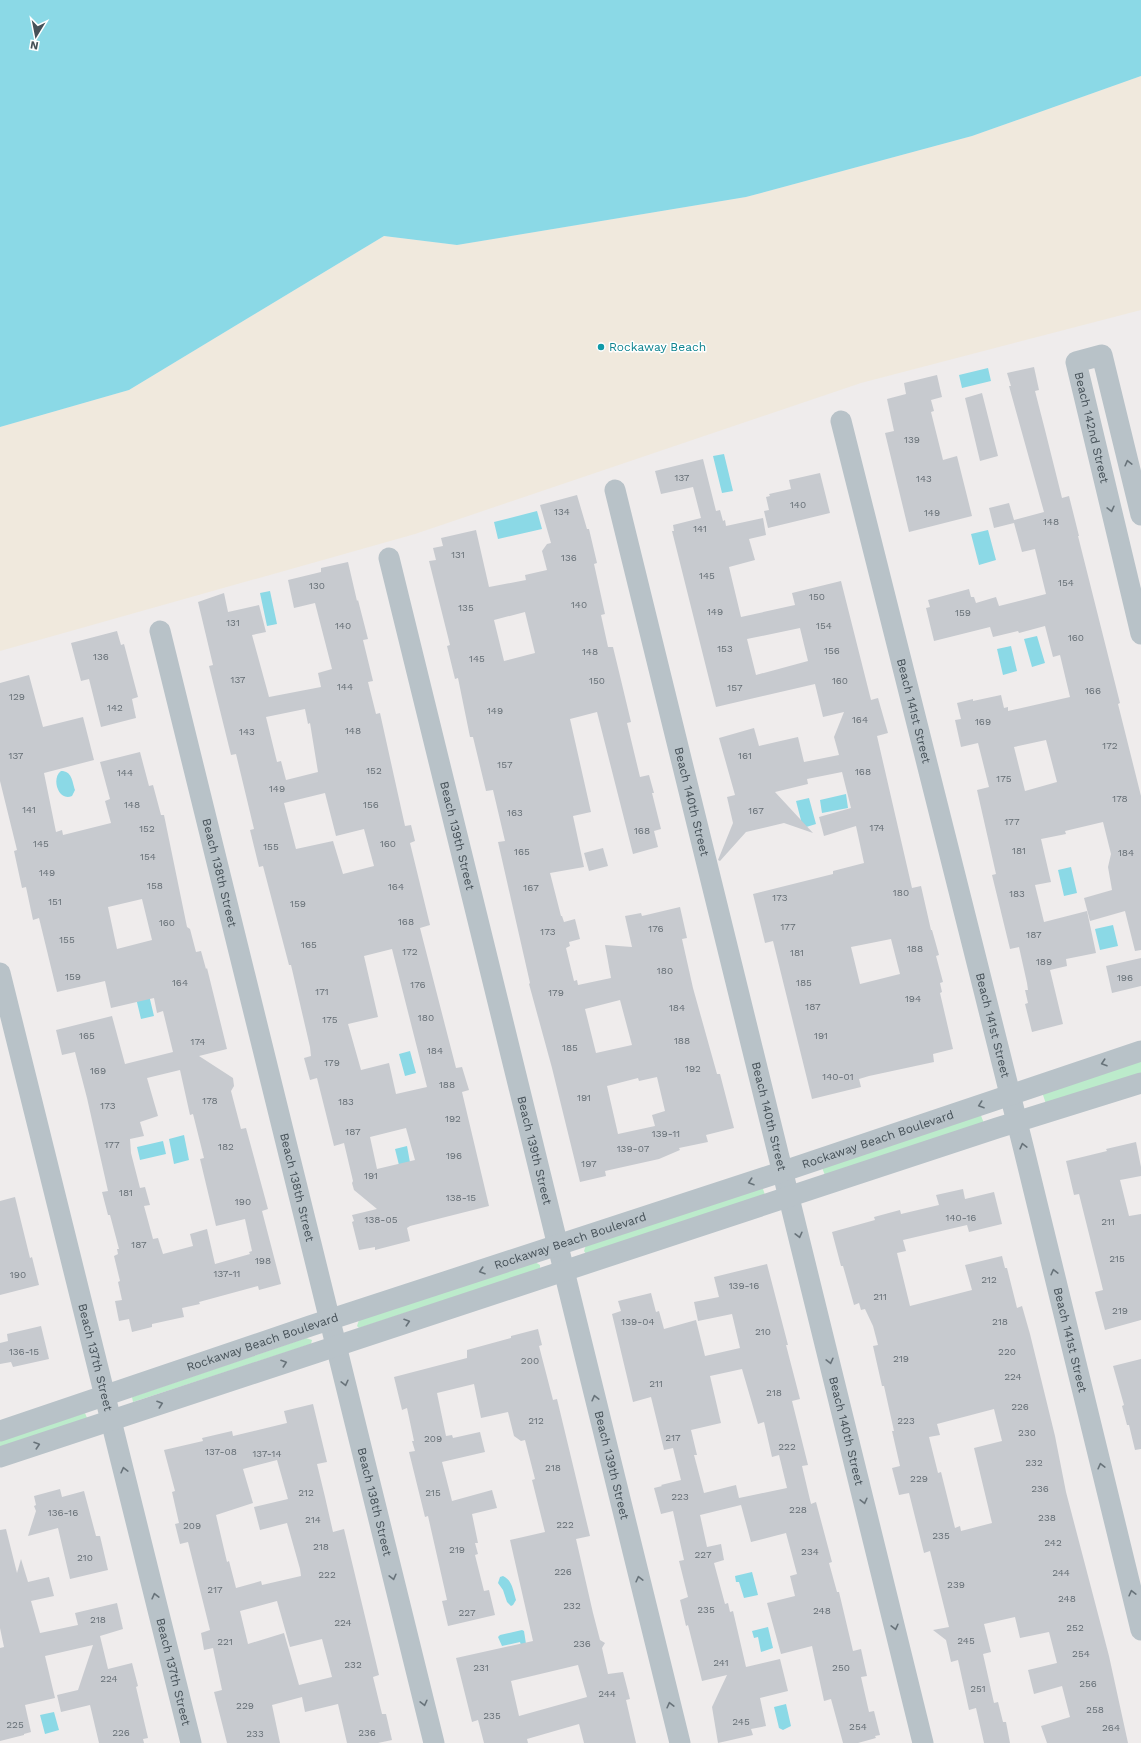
<svg xmlns="http://www.w3.org/2000/svg" width="1141" height="1743" font-family="'Work Sans',sans-serif">
<style>
.green{fill:#bcebcb}
.sand{fill:#f0e9dd}
.water{fill:#8bd9e6}
.building{fill:#c7cacf;fill-rule:evenodd}
.lines{fill:none;stroke-linecap:round;stroke-linejoin:round}
.minor{stroke:#b8c2c8;stroke-width:21}
.oneway{stroke:#68737a}
.culture-dot{fill:#0f9aa8;stroke:#fff;stroke-width:1.5}
.labels{text-anchor:middle;dominant-baseline:central;stroke-width:3;stroke-linejoin:round;paint-order:stroke}
.number-label{font-size:10px;fill:#666f76}
.culture-label{font-size:12px;fill:#0d838f;stroke:#fff;text-anchor:start}
.street-label{font-size:12px;fill:#465158;stroke:#fff}
</style>
<rect width="100%" height="100%" fill="#efecec"/>
<path class="green" d="M1141,1059V1076L1047,1107L1042,1092Z
M980,1113L985,1126L826,1178L821,1165Z
M759,1188L763,1189L765,1195L586,1254L584,1251L586,1245Z
M535,1262L540,1265V1269L359,1328L357,1326L359,1320Z
M306,1338L312,1340L311,1344L133,1402L132,1397Z
M85,1413L87,1418L0,1450V1439Z"/>
<path class="sand" d="M1141,76V310L861,383L415,534L0,651V427L129,390L384,236L457,245L746,197L972,136Z"/>
<path class="water" d="M0,0H1141V76L972,136L746,197L457,245L384,236L129,390L0,427Z
M988,368L991,381L962,388L959,375Z
M724,454L733,491L722,493L713,456Z
M537,511L542,529L498,539L494,522Z
M988,530L996,560L979,565L971,534Z
M270,591L277,624L267,626L260,593Z
M1037,636L1045,663L1032,667L1024,639Z
M1011,646L1017,671L1003,675L997,649Z
M61,771C72,771 72,781 75,790L72,796C58,802 51,778 61,771Z
M846,794L848,808L822,813L820,800Z
M809,798L816,824L803,828L796,801Z
M1071,867L1077,893L1064,896L1058,870Z
M1113,925L1118,946L1100,950L1095,929Z
M148,991L154,1016L141,1019L135,994Z
M410,1051L416,1073L405,1076L399,1054Z
M184,1135L189,1160L174,1164L169,1139Z
M163,1141L166,1154L140,1160L137,1147Z
M407,1146L411,1168L399,1165L395,1149Z
M752,1572L758,1595L744,1598L739,1582H736L735,1576Z
M503,1576C512,1580 513,1590 516,1600L513,1605L511,1606L507,1602L503,1590L498,1583L500,1577Z
M768,1627L773,1648L761,1652L758,1637L754,1638L752,1631Z
M522,1630L524,1631L526,1644L521,1645L520,1642L502,1646L498,1637L500,1635Z
M786,1704L791,1726L783,1730L779,1728L774,1707Z
M54,1712L59,1730L45,1734L40,1715Z"/>
<path class="building" d="M1034,367L1039,390L1035,391L1045,430L1062,498L1069,496L1079,536H1078L1120,703L1118,704L1141,796V950L1135,951L1125,911L1090,921L1084,898L1112,890L1108,867L1111,854L1103,822L1065,831L1066,834L1041,839L1051,882L1035,885L1044,922L1087,911L1096,953L1066,959L1067,966L1050,970L1063,1024L1032,1032L1025,1004L1028,1003L1025,990H1028L1027,983L1019,947L1010,949L992,875L996,874L977,790L989,787L978,743L961,747L955,720L961,719L957,703L973,699V701L1001,695L1004,708L1008,707V711L1070,697L1060,655L1053,657L1045,626L1019,633L1018,631L993,637L990,627L934,641L926,608L930,607L928,600L969,589L971,597H974L976,603L996,597L999,606L1046,594L1035,549L1022,552L1014,523L994,528L989,508L1009,503L1014,520L1044,512L1009,386H1011L1007,373ZM1046,740L1057,782L1025,791L1014,747Z
M937,375L942,397L931,400L934,411L931,412L943,460L957,456L972,516L909,532L885,433L894,431L887,399L906,394L904,383Z
M982,393L998,456L980,461L965,398Z
M703,459L716,511L720,510L723,521L725,520L726,526L763,518L766,535L749,539L755,560L729,567L741,617L795,605L792,593L841,581L871,700L878,698L888,733L877,736L912,888L921,886L931,930H932L939,955L936,956L943,982L940,983L942,992L940,993L953,1049L933,1054L934,1062L869,1076L859,1079L861,1087L812,1099L773,941L765,943L753,894L833,874V871L864,863L856,826L824,836L819,817L851,808L842,772L807,779L808,784L775,792L813,833L784,823L746,832L720,861L718,860L733,823L727,797L735,795L719,738L754,728L759,746L798,737L804,762L839,755L834,737L844,712L823,717L815,684L716,707L672,531H674L673,525L701,518L693,487L661,494L655,471ZM800,628L808,661L756,675L747,639ZM891,939L900,974L860,984L851,947Z
M820,473L830,513L768,528L764,511L769,510L766,497L770,496L769,494L791,489L789,480Z
M577,495L587,529H589L597,563L594,564L605,614L601,615L608,647H613L620,676L631,722L627,723L640,777L649,775L654,793H652L661,829L654,831L658,847L633,854L597,712L570,719L591,812L573,816L584,867L550,873L561,916H562L564,922L575,919L580,939L569,942L570,946L566,948L574,981L577,980L578,985L611,978L605,945L632,947L625,916L641,913L642,916L680,907L687,938L682,939L693,988L717,1074H720L734,1128L706,1135L708,1142L679,1148L680,1150L659,1159L605,1171L606,1176L580,1182L552,1068L529,984L530,983L498,842L505,841L493,790L486,791L473,737H470L458,678L455,679L447,646L450,645L429,561L436,560L433,548L443,546L441,538L476,530L489,587L526,580L525,575L547,570L542,551L547,544L551,543L540,505ZM525,612L535,653L504,661L494,620ZM620,1000L632,1045L596,1053L585,1009ZM657,1077L665,1111L652,1115L655,1126L618,1134L607,1086L638,1078L639,1081Z
M348,562L357,601L358,600L368,639L363,640L373,681L368,682L376,714L380,713L405,826L411,825L415,841L410,843L430,925L420,928L456,1068L462,1067L469,1090L462,1092L489,1206L410,1226L407,1228L410,1241L375,1250V1247L359,1250L352,1222L354,1221L352,1215L377,1209L354,1190L352,1183L353,1181L344,1143L334,1146L317,1078L310,1080L304,1058L311,1056L310,1047L291,965H289L263,866L259,867L250,830L254,829L236,754L231,755L209,666L213,665L198,602L224,593L228,612L259,605L266,632L252,635L269,697L321,687L318,673L332,669L315,603L294,608L288,580L321,572V568ZM305,709L308,724L310,723L318,772L286,780L281,761L277,762L266,717ZM325,793L336,836L364,829L374,866L343,874L333,841L296,849L284,803ZM392,949L427,1087L396,1094L389,1063L361,1070L348,1024L378,1017L364,956ZM406,1128L415,1160L377,1169L370,1137Z
M117,631L121,645L124,644L138,697L132,699L136,718L101,727L89,679L81,681L71,643Z
M29,675L43,727L83,717L94,760L44,773L56,832L62,830L63,835L111,823L105,801L110,799L100,762L140,752L149,786L153,785L161,815H164L187,927L190,929L196,952L201,951L206,969L207,968L227,1049L199,1056L233,1078L234,1086L231,1091L241,1129L246,1128L268,1209L262,1211L281,1284L259,1290L258,1286L199,1302L200,1304L182,1308L184,1317L152,1324V1327L132,1332L129,1319L119,1321L115,1301L122,1300L118,1282L120,1281L114,1256L118,1254L117,1249H119L110,1215H108L102,1192L108,1191L87,1098L75,1052L62,1055L56,1030L112,1016L125,1064L173,1052L163,1011L157,1013L154,998L111,1008L105,981L57,992L39,918L33,920L26,887L22,888L14,851L17,850L0,781V683ZM142,899L152,940L117,949L108,907ZM180,1070L190,1115L193,1114L204,1158L200,1159L216,1226L245,1219L252,1251L249,1252L250,1254L215,1264L207,1229L190,1234L193,1246L163,1254L158,1238L153,1239L144,1206L150,1205L145,1187L140,1188L131,1153L130,1139L144,1136L140,1122L158,1116L147,1078Z
M603,848L608,866L589,871L584,853Z
M1141,958V986L1112,993L1106,966Z
M1136,1142L1141,1167V1176L1120,1180L1129,1216L1141,1214V1320L1105,1330L1095,1292L1103,1290L1079,1194L1074,1195L1066,1161L1107,1151L1106,1149Z
M963,1189L965,1199L994,1192L1002,1224L969,1232L967,1225L903,1240L906,1251L897,1253L910,1306L972,1290L965,1265L1002,1256L1005,1268H1007L1017,1308L1022,1306L1030,1334L1055,1436L1066,1492L1109,1656L1128,1743H1047L1041,1726L1070,1717L1062,1686L1034,1694L1028,1670L1057,1663L1049,1632L1020,1638L1015,1617L984,1624L991,1652L983,1654L994,1703L998,1702L1003,1722H1006L1010,1743H984L976,1708L969,1710L958,1660L951,1662L946,1640L933,1630L949,1627L930,1551L924,1553L909,1493L899,1495L892,1468L900,1466L892,1431H894L884,1386H882L873,1346L878,1345L873,1326L865,1309L861,1310L859,1303L854,1305L843,1266H841L832,1232L875,1220L874,1217L900,1210L901,1214L939,1205L936,1195ZM994,1409L1002,1441L974,1448L992,1523L961,1531L960,1526L955,1528L941,1472L938,1473L929,1437L940,1435L937,1424Z
M15,1197L30,1258L32,1257L39,1285L0,1295V1201Z
M767,1264L788,1345H786L800,1399L792,1401L808,1465L802,1466L811,1504L816,1502L832,1562L829,1563L837,1592H839L853,1651L861,1649L867,1676L861,1677L869,1712L874,1711L880,1735L875,1736L876,1738L858,1743H843L831,1699L824,1701L812,1646L781,1654L767,1603L795,1596L790,1576L797,1574L786,1533L751,1542L741,1505L700,1515L707,1547L721,1544L724,1560L714,1563L725,1604L728,1603L730,1612L733,1611L746,1667L780,1659L788,1691L760,1698L766,1726L751,1729L753,1735L718,1743L712,1707L727,1675L702,1681L688,1625L686,1626L680,1600L688,1597L679,1561L684,1560L673,1511L661,1514L654,1488L662,1486L661,1485L681,1480L673,1448L664,1450L651,1397L633,1402L612,1314L621,1311L618,1301L651,1293L656,1312L659,1311L664,1329L696,1320L705,1356L740,1348L732,1314L698,1321L694,1302L719,1297L714,1277ZM742,1369L758,1424L764,1422L772,1457L779,1455L787,1488L739,1498L736,1485L704,1493L694,1455H697L691,1430L721,1423L710,1376Z
M41,1326L49,1359L13,1367L11,1362L0,1364V1343L8,1341L7,1334Z
M538,1329L542,1345L539,1346L553,1400L557,1399L590,1536L576,1539L593,1613L600,1640L605,1643L602,1648L608,1674L623,1672L630,1699L626,1700L636,1743H584L579,1724L527,1739L528,1743H484L478,1720L472,1722L456,1658L533,1641L510,1540L545,1532L532,1480L535,1479L525,1440L521,1441L514,1436L508,1412L481,1418L474,1384L437,1393L446,1436L452,1435L453,1438L480,1432L485,1452L442,1462L452,1501L492,1490L497,1508L472,1514L478,1543H475L478,1554L475,1555L484,1591L489,1590L495,1615L448,1626L442,1601L447,1600L428,1516L425,1517L409,1452L415,1451L412,1441H414L407,1408L402,1410L394,1377L467,1358V1350L511,1338V1336ZM578,1665L587,1697L519,1716L511,1681Z
M1141,1359V1449L1135,1450L1129,1425H1127L1122,1406L1124,1405L1113,1366Z
M313,1404L327,1462L317,1464L325,1497L333,1532L344,1529L379,1675L373,1677L382,1714H386L392,1740L378,1743H347L338,1704L305,1712L302,1697L272,1705L280,1743H227L214,1692L222,1690L213,1648L204,1650L201,1633L210,1630L188,1542L180,1544L175,1524L179,1523L172,1492L175,1491L164,1450L203,1441L202,1438L232,1431L233,1436L287,1423L284,1411ZM277,1460L288,1499L254,1507L260,1530L287,1523L300,1569L301,1576L262,1585L261,1581L236,1588L229,1561L227,1562L216,1515L253,1503L243,1469ZM277,1601L290,1647L322,1639L332,1677L299,1685L284,1633L248,1644L240,1611Z
M60,1489L62,1497L84,1491L96,1536H100L108,1570L70,1579L58,1528L28,1536L36,1511L34,1506L36,1505L34,1496Z
M6,1529L17,1573L21,1559L28,1582L49,1577L54,1596L31,1601L40,1633L78,1625L75,1613L117,1603L123,1629L100,1636L108,1669L132,1663L138,1686L136,1687L148,1738L143,1739L144,1743H99L90,1705L61,1712L57,1695L78,1690L93,1645L45,1656L55,1698L25,1705L31,1732L24,1734V1735L0,1741V1648L4,1647L0,1628V1530Z"/>
<g class="lines">
<g class="minor">
<path id="s1" d="M841,421L1023,1146L1141,1630"/>
<path id="s2" d="M615,490L923,1743"/>
<path id="s3" d="M1141,515L1102,355L1076,362L1141,634"/>
<path id="s4" d="M389,558L680,1743"/>
<path id="s5" d="M160,631L434,1743"/>
<path id="s6" d="M0,973L191,1743"/>
<path id="s7" d="M0,1431L310,1326L784,1171L1141,1051"/>
<path d="M0,1457L997,1128L1141,1083"/>
</g>
</g>
<defs><path id="oneway-chevron" d="M-2-3.5L2.5 0L-2 3.5" fill="none" stroke-width="1.6" stroke-linecap="round" stroke-linejoin="round"/></defs>
<g class="oneway">
<use href="#oneway-chevron" transform="translate(1128 463) rotate(-104)"/>
<use href="#oneway-chevron" transform="translate(1111 509) rotate(76)"/>
<use href="#oneway-chevron" transform="translate(1104 1063) rotate(162)"/>
<use href="#oneway-chevron" transform="translate(981 1105) rotate(161)"/>
<use href="#oneway-chevron" transform="translate(1023 1146) rotate(-104)"/>
<use href="#oneway-chevron" transform="translate(751 1182) rotate(162)"/>
<use href="#oneway-chevron" transform="translate(799 1235) rotate(76)"/>
<use href="#oneway-chevron" transform="translate(482 1271) rotate(162)"/>
<use href="#oneway-chevron" transform="translate(1054 1272) rotate(-104)"/>
<use href="#oneway-chevron" transform="translate(407 1322) rotate(-18)"/>
<use href="#oneway-chevron" transform="translate(830 1361) rotate(76)"/>
<use href="#oneway-chevron" transform="translate(284 1363) rotate(-19)"/>
<use href="#oneway-chevron" transform="translate(345 1383) rotate(76)"/>
<use href="#oneway-chevron" transform="translate(595 1398) rotate(-104)"/>
<use href="#oneway-chevron" transform="translate(160 1404) rotate(-19)"/>
<use href="#oneway-chevron" transform="translate(37 1445) rotate(-18)"/>
<use href="#oneway-chevron" transform="translate(1101 1466) rotate(-104)"/>
<use href="#oneway-chevron" transform="translate(124 1470) rotate(-104)"/>
<use href="#oneway-chevron" transform="translate(864 1501) rotate(76)"/>
<use href="#oneway-chevron" transform="translate(393 1577) rotate(76)"/>
<use href="#oneway-chevron" transform="translate(639 1579) rotate(-104)"/>
<use href="#oneway-chevron" transform="translate(1132 1593) rotate(-104)"/>
<use href="#oneway-chevron" transform="translate(155 1596) rotate(-104)"/>
<use href="#oneway-chevron" transform="translate(895 1627) rotate(76)"/>
<use href="#oneway-chevron" transform="translate(424 1703) rotate(76)"/>
<use href="#oneway-chevron" transform="translate(670 1705) rotate(-104)"/>
</g>
<circle class="culture-dot" cx="601" cy="347" r="4"/>
<g class="labels">
<g class="number-label">
<text x="912" y="439">139</text>
<text x="682" y="477">137</text>
<text x="924" y="478">143</text>
<text x="798" y="504">140</text>
<text x="562" y="511">134</text>
<text x="932" y="512">149</text>
<text x="1051" y="521">148</text>
<text x="700" y="528">141</text>
<text x="458" y="554">131</text>
<text x="569" y="557">136</text>
<text x="707" y="575">145</text>
<text x="1066" y="582">154</text>
<text x="317" y="585">130</text>
<text x="817" y="596">150</text>
<text x="579" y="604">140</text>
<text x="466" y="607">135</text>
<text x="715" y="611">149</text>
<text x="963" y="612">159</text>
<text x="233" y="622">131</text>
<text x="343" y="625">140</text>
<text x="824" y="625">154</text>
<text x="1076" y="637">160</text>
<text x="725" y="648">153</text>
<text x="832" y="650">156</text>
<text x="590" y="651">148</text>
<text x="101" y="656">136</text>
<text x="477" y="658">145</text>
<text x="238" y="679">137</text>
<text x="597" y="680">150</text>
<text x="840" y="680">160</text>
<text x="345" y="686">144</text>
<text x="735" y="687">157</text>
<text x="1093" y="690">166</text>
<text x="17" y="696">129</text>
<text x="115" y="707">142</text>
<text x="495" y="710">149</text>
<text x="860" y="719">164</text>
<text x="983" y="721">169</text>
<text x="353" y="730">148</text>
<text x="247" y="731">143</text>
<text x="1110" y="745">172</text>
<text x="16" y="755">137</text>
<text x="745" y="755">161</text>
<text x="505" y="764">157</text>
<text x="374" y="770">152</text>
<text x="863" y="771">168</text>
<text x="125" y="772">144</text>
<text x="1004" y="778">175</text>
<text x="277" y="788">149</text>
<text x="1120" y="798">178</text>
<text x="132" y="804">148</text>
<text x="371" y="804">156</text>
<text x="29" y="809">141</text>
<text x="756" y="810">167</text>
<text x="515" y="812">163</text>
<text x="1012" y="821">177</text>
<text x="877" y="827">174</text>
<text x="147" y="828">152</text>
<text x="642" y="830">168</text>
<text x="41" y="843">145</text>
<text x="388" y="843">160</text>
<text x="271" y="846">155</text>
<text x="1019" y="850">181</text>
<text x="522" y="851">165</text>
<text x="1126" y="852">184</text>
<text x="148" y="856">154</text>
<text x="47" y="872">149</text>
<text x="155" y="885">158</text>
<text x="396" y="886">164</text>
<text x="531" y="887">167</text>
<text x="901" y="892">180</text>
<text x="1017" y="893">183</text>
<text x="780" y="897">173</text>
<text x="55" y="901">151</text>
<text x="298" y="903">159</text>
<text x="406" y="921">168</text>
<text x="167" y="922">160</text>
<text x="788" y="926">177</text>
<text x="656" y="928">176</text>
<text x="548" y="931">173</text>
<text x="1034" y="934">187</text>
<text x="67" y="939">155</text>
<text x="309" y="944">165</text>
<text x="915" y="948">188</text>
<text x="410" y="951">172</text>
<text x="797" y="952">181</text>
<text x="1044" y="961">189</text>
<text x="665" y="970">180</text>
<text x="73" y="976">159</text>
<text x="1125" y="977">196</text>
<text x="180" y="982">164</text>
<text x="804" y="982">185</text>
<text x="418" y="984">176</text>
<text x="322" y="991">171</text>
<text x="556" y="992">179</text>
<text x="913" y="998">194</text>
<text x="813" y="1006">187</text>
<text x="677" y="1007">184</text>
<text x="426" y="1017">180</text>
<text x="330" y="1019">175</text>
<text x="87" y="1035">165</text>
<text x="821" y="1035">191</text>
<text x="682" y="1040">188</text>
<text x="198" y="1041">174</text>
<text x="570" y="1047">185</text>
<text x="435" y="1050">184</text>
<text x="332" y="1062">179</text>
<text x="693" y="1068">192</text>
<text x="98" y="1070">169</text>
<text x="838" y="1076">140-01</text>
<text x="447" y="1084">188</text>
<text x="584" y="1097">191</text>
<text x="210" y="1100">178</text>
<text x="346" y="1101">183</text>
<text x="108" y="1105">173</text>
<text x="453" y="1118">192</text>
<text x="353" y="1131">187</text>
<text x="666" y="1133">139-11</text>
<text x="112" y="1144">177</text>
<text x="226" y="1146">182</text>
<text x="633" y="1148">139-07</text>
<text x="454" y="1155">196</text>
<text x="589" y="1163">197</text>
<text x="371" y="1175">191</text>
<text x="126" y="1192">181</text>
<text x="461" y="1197">138-15</text>
<text x="243" y="1201">190</text>
<text x="961" y="1217">140-16</text>
<text x="381" y="1219">138-05</text>
<text x="1108" y="1221">211</text>
<text x="139" y="1244">187</text>
<text x="1117" y="1258">215</text>
<text x="263" y="1260">198</text>
<text x="227" y="1273">137-11</text>
<text x="18" y="1274">190</text>
<text x="989" y="1279">212</text>
<text x="744" y="1285">139-16</text>
<text x="880" y="1296">211</text>
<text x="1120" y="1310">219</text>
<text x="638" y="1321">139-04</text>
<text x="1000" y="1321">218</text>
<text x="763" y="1331">210</text>
<text x="24" y="1351">136-15</text>
<text x="1007" y="1351">220</text>
<text x="901" y="1358">219</text>
<text x="530" y="1360">200</text>
<text x="1013" y="1376">224</text>
<text x="656" y="1383">211</text>
<text x="774" y="1392">218</text>
<text x="1020" y="1406">226</text>
<text x="536" y="1420">212</text>
<text x="906" y="1420">223</text>
<text x="1027" y="1432">230</text>
<text x="673" y="1437">217</text>
<text x="433" y="1438">209</text>
<text x="787" y="1446">222</text>
<text x="221" y="1451">137-08</text>
<text x="267" y="1453">137-14</text>
<text x="1034" y="1462">232</text>
<text x="553" y="1467">218</text>
<text x="919" y="1478">229</text>
<text x="1040" y="1488">236</text>
<text x="306" y="1492">212</text>
<text x="433" y="1492">215</text>
<text x="680" y="1496">223</text>
<text x="798" y="1509">228</text>
<text x="63" y="1512">136-16</text>
<text x="1047" y="1517">238</text>
<text x="313" y="1519">214</text>
<text x="565" y="1524">222</text>
<text x="192" y="1525">209</text>
<text x="941" y="1535">235</text>
<text x="1053" y="1542">242</text>
<text x="321" y="1546">218</text>
<text x="457" y="1549">219</text>
<text x="810" y="1551">234</text>
<text x="703" y="1554">227</text>
<text x="85" y="1557">210</text>
<text x="563" y="1571">226</text>
<text x="1061" y="1572">244</text>
<text x="327" y="1574">222</text>
<text x="956" y="1584">239</text>
<text x="215" y="1589">217</text>
<text x="1067" y="1598">248</text>
<text x="572" y="1605">232</text>
<text x="706" y="1609">235</text>
<text x="822" y="1610">248</text>
<text x="467" y="1612">227</text>
<text x="98" y="1619">218</text>
<text x="343" y="1622">224</text>
<text x="1075" y="1627">252</text>
<text x="966" y="1640">245</text>
<text x="225" y="1641">221</text>
<text x="582" y="1643">236</text>
<text x="1081" y="1653">254</text>
<text x="721" y="1662">241</text>
<text x="353" y="1664">232</text>
<text x="481" y="1667">231</text>
<text x="841" y="1667">250</text>
<text x="109" y="1678">224</text>
<text x="1088" y="1683">256</text>
<text x="978" y="1688">251</text>
<text x="607" y="1693">244</text>
<text x="245" y="1705">229</text>
<text x="1095" y="1709">258</text>
<text x="492" y="1715">235</text>
<text x="741" y="1721">245</text>
<text x="15" y="1724">225</text>
<text x="858" y="1726">254</text>
<text x="1111" y="1727">264</text>
<text x="121" y="1732">226</text>
<text x="367" y="1732">236</text>
<text x="255" y="1733">233</text>
</g>
<g class="culture-label">
<text x="609" y="347">Rockaway Beach</text>
</g>
<g class="street-label">
<text stroke="none"><textPath href="#s3" startOffset="259">Beach 142nd Street</textPath></text>
<text stroke="none"><textPath href="#s1" startOffset="299">Beach 141st Street</textPath></text>
<text stroke="none"><textPath href="#s2" startOffset="321">Beach 140th Street</textPath></text>
<text stroke="none"><textPath href="#s4" startOffset="286">Beach 139th Street</textPath></text>
<text stroke="none"><textPath href="#s5" startOffset="249">Beach 138th Street</textPath></text>
<text stroke="none"><textPath href="#s1" startOffset="623">Beach 141st Street</textPath></text>
<text stroke="none"><textPath href="#s2" startOffset="645">Beach 140th Street</textPath></text>
<text stroke="none"><textPath href="#s7" startOffset="925">Rockaway Beach Boulevard</textPath></text>
<text stroke="none"><textPath href="#s4" startOffset="610">Beach 139th Street</textPath></text>
<text stroke="none"><textPath href="#s5" startOffset="573">Beach 138th Street</textPath></text>
<text stroke="none"><textPath href="#s7" startOffset="601">Rockaway Beach Boulevard</textPath></text>
<text stroke="none"><textPath href="#s1" startOffset="947">Beach 141st Street</textPath></text>
<text stroke="none"><textPath href="#s7" startOffset="277">Rockaway Beach Boulevard</textPath></text>
<text stroke="none"><textPath href="#s6" startOffset="396">Beach 137th Street</textPath></text>
<text stroke="none"><textPath href="#s2" startOffset="969">Beach 140th Street</textPath></text>
<text stroke="none"><textPath href="#s4" startOffset="934">Beach 139th Street</textPath></text>
<text stroke="none"><textPath href="#s5" startOffset="897">Beach 138th Street</textPath></text>
<text stroke="none"><textPath href="#s6" startOffset="720">Beach 137th Street</textPath></text>
</g>
</g>
<g transform="translate(36 36) rotate(190)" stroke="#ffffff" stroke-width="3" paint-order="stroke">
<path d="M0-3L7 15L0 10L-7 15Z" fill="#465158"/>
<text y="-6" font-size="11" font-weight="bold" text-anchor="middle" fill="#465158">N</text>
</g>
</svg>
